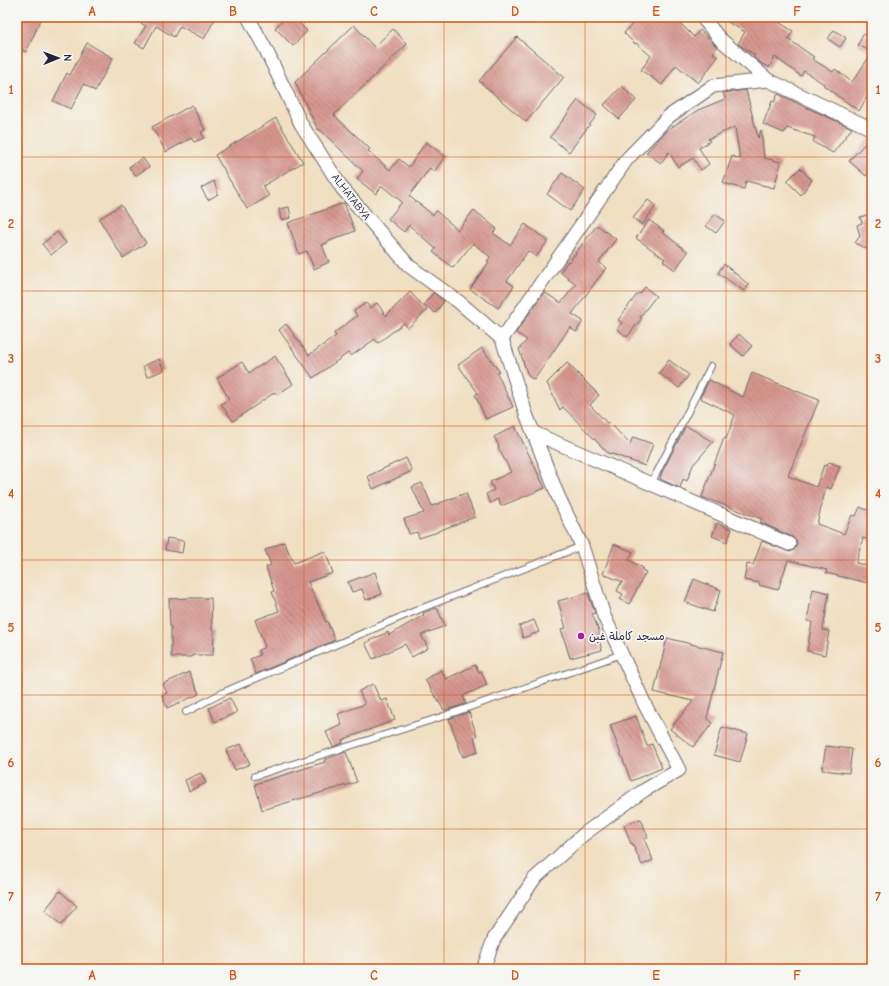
<svg xmlns="http://www.w3.org/2000/svg" width="889" height="986" font-family="'Comic Neue','Playpen Sans Arabic',sans-serif">
<style>
.building{fill:url(#building-back-hatch)}
.lines{fill:none;stroke-linecap:round;stroke-linejoin:round}
.lane-casing{stroke:#6a646a;stroke-width:8}
.street-casing{stroke:#6a646a;stroke-width:15}
.lane{stroke:#fff;stroke-width:6}
.street{stroke:#fff;stroke-width:13}
.grid{fill:none;stroke:#d45411;stroke-width:1;stroke-opacity:0.55}
.poi-dot{fill:#b5179e;stroke:#f6f6f2;stroke-width:1.5}
.labels{text-anchor:middle;dominant-baseline:central;stroke-width:3.5;stroke-linejoin:round;paint-order:stroke}
.street-label{font-size:11px;fill:#22223b;stroke:#f6f6f2}
.poi-label{font-size:11px;fill:#22223b;stroke:#f6f6f2;text-anchor:start}
.neatline{fill:none;stroke:#d45411;stroke-width:1.5}
.grid-label{font-size:13px;text-anchor:middle;font-weight:bold;fill:#d45411}
</style>
<defs>
<pattern id="building-back-hatch" width="6" height="6" patternUnits="userSpaceOnUse"><rect width="6" height="6" fill="#d6968e"/><path d="M-1 5l2 2M0 0l6 6M5-1l2 2" fill="none" stroke="#ad7a75"/></pattern>
</defs>
<rect width="100%" height="100%" fill="#f6f6f2"/>
<filter id="ink" filterUnits="userSpaceOnUse"><feTurbulence type="fractalNoise" baseFrequency=".025" numOctaves="2"/><feDisplacementMap in="SourceGraphic" scale="8" xChannelSelector="R" yChannelSelector="G"/><feConvolveMatrix kernelMatrix="1 2 1 2 8 2 1 2 1" color-interpolation-filters="sRGB"/></filter>
<filter id="wash" filterUnits="userSpaceOnUse"><feTurbulence type="fractalNoise" baseFrequency=".012" numOctaves="4" result="noise"/><feDisplacementMap in="SourceGraphic" scale="16" xChannelSelector="R" yChannelSelector="G"/><feGaussianBlur stdDeviation="0.9" result="paint"/><feColorMatrix in="noise" values="0 0 0 0 0 0 0 0 0 0 0 0 0 0 0 0 0 1.4 0 .05"/><feComposite in="paint" operator="in"/></filter>
<g filter="url(#wash)">
<rect width="100%" height="100%" fill="#f0dfc0"/>
<g id="blocks">
<path class="building" d="M17,17H42L26,52L17,47Z
M130,17H216L204,39L180,26L174,37L156,26L144,48L135,43L146,26Z
M286,17H293L307,31L293,46L275,28Z
M639,17H674L694,37L700,30L717,47L713,53L718,57L698,83L676,65L662,85L641,70L651,56L636,43L635,44L624,33Z
M719,17H779L777,21L793,31L788,39L814,57L812,59L833,72L835,69L852,82L872,53V88L859,111L824,86V84L804,71L801,76L775,57L769,68L758,61L753,57L755,55L738,44L745,32Z
M354,25L374,47L393,29L407,44L334,115L370,149L368,151L390,170L399,159L409,167L426,142L445,156L434,172L430,168L409,196L433,215L436,211L458,230L474,210L497,229L493,233L510,245L525,224L548,241L536,257L528,251L507,281L514,286L498,308L470,289L489,262L487,261L490,257L473,243L453,268L433,252L436,249L409,225L404,232L388,219L402,202L382,186L376,194L357,179L363,171L319,129L318,130L295,82Z
M834,30L846,38L840,47L828,39Z
M863,34L872,39V52L858,45Z
M517,37L564,77L526,122L479,81Z
M87,43L113,58L95,91L84,84L71,109L53,101L67,73L70,75Z
M622,86L636,100L619,119L604,105Z
M746,90L758,138L761,130L764,158L781,162L774,188L746,181L744,189L723,183L732,156L740,159L735,127L708,139L710,141L699,148L709,164L701,170L693,158L678,167L669,152L661,163L646,153L666,131L698,110L725,99L723,93Z
M778,94L801,105L852,128L833,153L813,142L815,137L787,128L784,133L763,124L772,101L774,102Z
M578,100L597,115L569,152L550,137Z
M192,105L205,130L201,132L204,138L194,142L191,138L166,152L152,127Z
M276,118L303,162L263,186L269,196L247,209L226,174L223,167H222L215,155Z
M871,137L872,169L866,176L849,161Z
M143,158L149,167L135,176L129,167Z
M800,168L812,180L801,195L787,181Z
M562,173L585,190L570,211L547,194Z
M214,181L218,194L208,200L201,188Z
M648,200L656,206L642,225L633,218Z
M344,203L355,231L327,242V243L322,245L329,262L314,269L307,251L299,254L288,223Z
M121,205L146,243L123,258L99,219Z
M289,207L291,218L281,220L279,209Z
M715,214L725,221L716,233L706,226Z
M872,214V252L855,243L860,236L857,225L862,223L860,217Z
M649,220L664,231L662,232L688,252L675,270L663,261L665,259L636,238Z
M597,225L616,239L599,262L606,268L572,314L583,321L576,332L570,327L534,380L528,376L519,349L527,340L516,333L544,292L561,303L576,284L560,272L568,261L569,262Z
M57,232L66,243L51,255L42,244Z
M724,264L749,285L744,291L718,273Z
M645,287L656,296L640,317L642,318L627,337L617,329L622,323L618,320L638,293L640,294Z
M410,292L427,310L408,328L404,323L378,343L375,339L351,356L348,353L313,378L279,330L286,324L309,355L336,336L334,333L357,316L354,311L366,303L370,308L377,303L386,316Z
M433,293L444,301L435,313L424,304Z
M739,334L752,346L743,356L730,344Z
M482,348L499,371L497,373L513,407L486,419L475,395L478,393L458,365Z
M275,356L293,384L277,395L275,392L233,421L221,404L229,399L217,378L242,362L249,373Z
M159,359L164,370L147,377L143,366Z
M669,360L689,375L679,388L659,373Z
M567,363L599,395L590,405L607,423L609,422L630,444L633,437L653,444L645,466L610,453L609,454L563,407L560,410L547,383Z
M752,373L819,400L788,476L816,487L824,465L827,466L829,462L840,466L831,489L826,487L817,524L844,534L852,515L856,516L860,507L872,512V541L863,538L856,563L872,567V584L826,573L827,570L788,560L778,590L759,585L760,583L744,580L747,564L753,565L762,541L790,552L794,550L797,543L796,540L792,537L760,522L762,519L702,497L724,438L726,439L735,415L700,398L709,380L743,397Z
M515,426L545,488L501,506L498,499L490,503L486,494L494,490L490,482L511,472L498,447L499,446L494,437Z
M686,426L701,434V435L713,442L693,465L687,481L683,479L680,488L660,479L662,472Z
M406,458L412,471L373,489L368,476Z
M422,483L432,506L466,493L475,517L438,531V532L419,538L417,532L409,534L404,519L424,513L412,487Z
M717,523L732,529L727,542L712,536Z
M167,538L184,541L182,553L165,550Z
M284,542L294,563L325,551L333,573L308,582L326,622L327,621L335,640L256,674L250,659L260,655L258,650L265,647L255,620L279,611L272,592L274,591L266,567L271,565L265,550Z
M614,544L633,552L629,560L643,568L642,570L646,572L629,604L620,599L623,594L617,591L621,583L623,582L603,574Z
M375,572L382,594L366,600L362,589L352,592L348,582Z
M694,579L721,590L713,612L685,602Z
M813,589L829,593L823,630L829,631L825,655L807,651L812,622L807,621Z
M588,593L595,613L592,614L599,631V640L602,650L570,658L561,629L566,628L558,601Z
M190,598H211L212,630H214L213,655H192V657H171V626H170L169,599Z
M437,608L445,626L421,635L428,648L412,657L405,644L373,659L365,643L388,632L389,635L424,615L423,613Z
M534,620L539,632L523,638L519,626Z
M667,638L723,652L707,718L713,723L693,747L670,729L693,701L654,692Z
M475,665L479,672L481,671L487,685L463,696L466,704L446,710V709L444,710L425,680L441,670L446,679Z
M189,672L199,694L167,708L162,695L167,693L163,684Z
M373,684L381,701L387,699L395,720L342,740L343,743L333,747L326,732L342,725L338,714L365,704L359,691Z
M230,698L237,712L215,722L209,708Z
M469,712L477,736L474,737L478,752L463,757L449,719Z
M636,716L647,746L652,744L662,768L631,781L610,725Z
M722,727L748,734L740,762L714,755Z
M241,744L250,764L235,770L226,750Z
M826,746L852,749L849,773L822,770Z
M346,752L357,782L262,810L255,784L325,762L324,760Z
M201,773L206,783L189,791L185,780Z
M641,819L648,837L644,839L653,860L642,865L632,843L631,844L624,825Z
M60,891L77,906L61,925L45,910Z"/>
</g>
</g>
<g filter="url(#ink)">
<use href="#blocks" fill-opacity="0" stroke="#6a646a" stroke-width="1"/>
<g class="lines">
<g class="lane-casing">
<path id="lane" d="M651,484L711,366
M186,712L224,692L420,609L582,546
M255,776L441,717L622,654"/>
</g>
<g class="street-casing">
<path id="street" d="M248,17L266,50L301,124L342,188L409,266L459,302L502,339
M702,17L720,39L768,80
M502,339L627,159L668,117L713,86L768,80L872,129
M534,433L550,440L789,544
M483,969L494,939L534,879L584,834L643,791L679,770L645,705L604,616L582,546L558,496L526,414L502,339"/>
</g>
<use href="#lane" class="lane"/>
<use href="#street" class="street"/>
</g>
</g>
<path class="grid" d="M163,17V969M304,17V969M444,17V969M585,17V969M726,17V969M17,157H872M17,291H872M17,426H872M17,560H872M17,695H872M17,829H872"/>
<circle class="poi-dot" cx="581" cy="636" r="4"/>
<g class="labels">
<g class="street-label">
<text transform="translate(351 197) rotate(52)">ALHATABYA</text>
</g>
<g class="poi-label">
<text x="589" y="636">مسجد كاملة غبن</text>
</g>
</g>
<rect width="889" height="986" fill="none" stroke="#f6f6f2" stroke-width="44"/>
<g transform="translate(58 58) rotate(89)" stroke="#f6f6f2" stroke-width="3" paint-order="stroke">
<path d="M0-3L7 15L0 10L-7 15Z" fill="#22223b"/>
<text y="-6" font-size="11" font-weight="bold" text-anchor="middle" fill="#22223b">N</text>
</g>
<rect x="22" y="22" width="845" height="942" class="neatline"/>
<g class="grid-label">
<text x="92" y="16">A</text>
<text x="233" y="16">B</text>
<text x="374" y="16">C</text>
<text x="515" y="16">D</text>
<text x="656" y="16">E</text>
<text x="797" y="16">F</text>
<text x="11" y="94">1</text>
<text x="878" y="94">1</text>
<text x="11" y="228">2</text>
<text x="878" y="228">2</text>
<text x="11" y="363">3</text>
<text x="878" y="363">3</text>
<text x="11" y="498">4</text>
<text x="878" y="498">4</text>
<text x="11" y="632">5</text>
<text x="878" y="632">5</text>
<text x="11" y="767">6</text>
<text x="878" y="767">6</text>
<text x="11" y="901">7</text>
<text x="878" y="901">7</text>
<text x="92" y="980">A</text>
<text x="233" y="980">B</text>
<text x="374" y="980">C</text>
<text x="515" y="980">D</text>
<text x="656" y="980">E</text>
<text x="797" y="980">F</text>
</g>
</svg>
